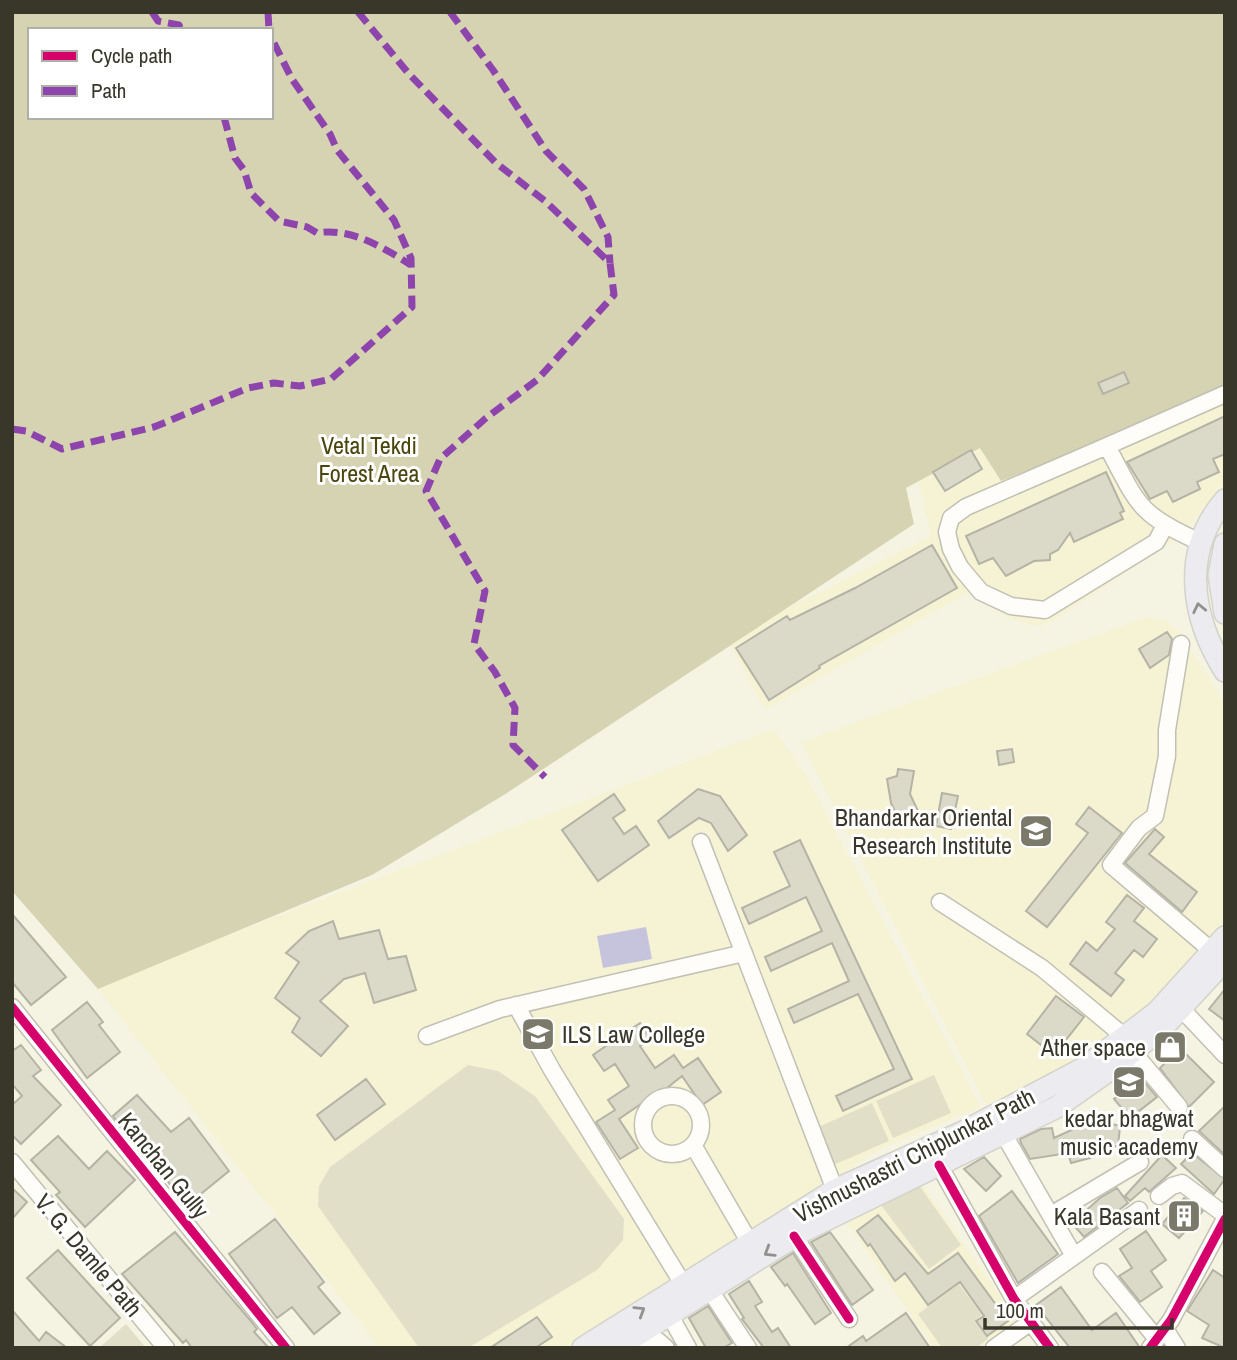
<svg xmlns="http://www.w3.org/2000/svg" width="1237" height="1360" font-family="'Archivo Narrow',sans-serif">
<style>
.built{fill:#f6f3d5}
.green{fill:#e2dfc8}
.forest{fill:#d6d3b2;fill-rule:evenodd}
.water{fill:#c6c4dd}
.building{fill:#dbd9c8;stroke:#b4b3a5;stroke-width:2}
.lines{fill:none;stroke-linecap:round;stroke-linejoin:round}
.minor-casing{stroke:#c2c0b3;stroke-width:19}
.major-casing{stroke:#d3d3ca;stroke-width:24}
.minor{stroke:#fefdfa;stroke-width:16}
.major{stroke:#ecebf0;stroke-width:21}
.quiet{stroke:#8e44ad;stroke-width:7;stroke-dasharray:14 7;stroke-linecap:butt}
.cycleway-casing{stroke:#fff;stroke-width:13}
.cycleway{stroke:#d6006c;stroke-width:9}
.oneway{stroke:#92918d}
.labels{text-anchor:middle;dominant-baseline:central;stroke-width:6;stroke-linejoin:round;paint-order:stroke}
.park-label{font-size:24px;fill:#4b450e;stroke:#fff}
.poi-label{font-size:24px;fill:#38372a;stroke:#fff;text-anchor:end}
.street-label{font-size:24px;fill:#38372a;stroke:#fff}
</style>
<rect width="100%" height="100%" fill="#f5f3e1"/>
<path class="built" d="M1225,402V482L1180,537L1051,622L1038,627L1008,618L967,593L765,710L727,639L931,536L917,473L987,436L1024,493Z
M1147,617L1166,621L1181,634L1225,703V921L1159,999L1085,1059L986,1105L801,742Z
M774,729L807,777L981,1107L882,1148L573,1348H380L95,985Z
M917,1177L1021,1325L987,1348H934L840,1213Z"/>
<path class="green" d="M468,1065L498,1071L535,1096L624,1219L623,1240L597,1270L468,1348H419L318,1206L319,1186L330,1167Z
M934,1075L951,1113L893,1138L876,1101Z
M872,1103L889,1141L831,1166L814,1129Z
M917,1182L961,1245L929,1269L881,1205Z
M959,1284L982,1315L974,1321L988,1339L976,1348H942L918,1314Z
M126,1324L146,1348H99Z"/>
<path class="forest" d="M12,12H1225V392L1001,481L980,448L906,488L914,524L507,793L372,875L98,989L12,891ZM30,30H271V117H30Z"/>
<path class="water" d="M646,927L652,959L603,968L597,936Z"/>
<path class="building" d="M1124,372L1129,383L1103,394L1098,383Z
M1225,416V454L1213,459L1219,472L1197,482L1200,489L1173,502L1167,491L1150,499L1127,462Z
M971,450L982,469L945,491L933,472Z
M1106,472L1124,511L1120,513L1123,519L1074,542L1070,533L1058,550L1050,554V560L1034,561L1006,576L993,558L979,564L966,536Z
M932,545L957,588L819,666L820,668L769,700L736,648L787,616L790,620L855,588Z
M1167,632L1172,639L1169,655L1150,668L1139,649Z
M1012,749L1014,762L999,765L997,751Z
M898,769L914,771L910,794L918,811L899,820L891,803L887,779L897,776Z
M698,789L720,796L747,835L728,851L711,823L699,818L669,838L658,821Z
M942,793L958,796L951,829L936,826Z
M614,794L625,810L613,818L624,834L636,826L649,845L598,881L562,830Z
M1089,807L1122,833L1047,927L1026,911L1088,833L1076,824Z
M1155,829L1164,837L1149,854L1197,892L1182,912L1125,863Z
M800,840L912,1079L843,1111L836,1096L894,1069L858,994L794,1023L788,1009L849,981L832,943L771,971L765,957L822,931L806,897L749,924L742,908L790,886L774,852Z
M1127,895L1144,908L1134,921L1157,939L1143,957L1134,950L1115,973L1124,980L1111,996L1070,964L1086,942L1097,951L1115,929L1106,922Z
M12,914L66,977L31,1005L12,982Z
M333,921L339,939L379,930L388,959L406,956L416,990L374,1003L365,973L344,979L320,1001L348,1026L321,1056L292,1032L300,1018L275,998L299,962L286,953L309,931Z
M1225,989V1021L1209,1009Z
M1056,996L1084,1017L1054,1055L1027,1034Z
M87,1002L103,1022L99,1025L120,1052L87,1078L52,1030Z
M640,1023L651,1039L640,1046L655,1068L674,1055L683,1068L698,1058L721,1092L702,1105L682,1076L643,1107L641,1104L619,1119L638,1148L620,1159L596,1122L615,1110L608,1100L629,1086L615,1064L604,1071L593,1055L610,1043L617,1033L623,1034Z
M21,1045L41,1070L33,1076L61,1105L21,1144L12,1135V1105L22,1096L12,1084V1051Z
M1180,1048L1214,1082L1189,1107L1160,1068Z
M1141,1078L1157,1097L1130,1118L1114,1099Z
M366,1079L385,1104L335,1140L317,1115Z
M137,1095L171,1132L189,1118L229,1171L186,1206L138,1141L135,1144L113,1116Z
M1225,1106V1155L1199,1131Z
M1091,1121L1095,1127L1104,1122L1120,1126L1118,1146L1086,1148L1090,1158L1071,1163L1068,1153L1030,1159L1021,1143L1020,1139L1041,1129L1052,1128L1054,1138Z
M58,1136L89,1169L107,1151L135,1180L85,1227L56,1195L60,1192L31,1160Z
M1192,1153L1225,1179L1214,1194L1181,1164Z
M1162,1155L1176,1168L1149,1192L1145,1188L1130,1201L1125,1196Z
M984,1157L1001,1176L986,1191L964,1169Z
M12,1188L27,1202L12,1219Z
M1117,1188L1128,1203L1084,1237L1072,1223L1100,1198Z
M1012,1191L1058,1254L1018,1283L979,1216Z
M1184,1198L1203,1211L1179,1238L1162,1224Z
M878,1215L928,1274L958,1253L1008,1321L987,1336L976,1321L984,1316L960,1282L928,1305L905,1273L895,1281L870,1244L868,1246L857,1231Z
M275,1219L324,1282L318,1287L340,1313L314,1334L292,1307L277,1318L229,1254Z
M1146,1231L1166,1260L1151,1271L1162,1287L1140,1302L1119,1276L1132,1268L1120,1249Z
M175,1232L250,1320L257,1329L254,1332L269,1348H192L186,1340L183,1343L122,1274Z
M830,1232L873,1290L852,1305L811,1242Z
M58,1250L120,1318L90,1346L27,1278Z
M793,1253L831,1313L815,1324L787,1284L785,1286L771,1267Z
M1213,1270L1225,1278V1348L1202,1338L1209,1325L1187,1311Z
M749,1281L762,1302L755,1306L772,1332L778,1328L791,1348H764L742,1319L744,1318L729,1294Z
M1061,1287L1092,1330L1116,1313L1140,1348H1070L1036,1305Z
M708,1306L732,1343L723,1348H706L689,1318Z
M12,1310L39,1341L46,1332L67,1348H12Z
M906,1313L930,1348H846L863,1336L866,1341Z
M537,1317L552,1337L535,1348H490Z"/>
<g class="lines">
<g class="minor-casing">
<path id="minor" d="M1107,446L966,507L951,518L947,532L951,549L960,567L981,592L1011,606L1045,610L1156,542L1165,526
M1200,542C1137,514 1138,504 1107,446L1225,394
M1181,644L1167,730V756L1155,816L1139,828L1111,865L1212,951
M701,842L835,1190
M940,902L1042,968L1126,1038
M1174,1001L1225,1055
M516,1005L552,1070L683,1284
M12,1007L286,1348
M427,1036L500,1009L744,953
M1133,1052L1179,1107
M643 1125a29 29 0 1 1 58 0a29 29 0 1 1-58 0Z
M1003,1133L1074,1256
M1192,1139L1225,1169
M693,1145L750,1243
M12,1162L166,1348
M939,1165L1014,1299L1050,1348
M1159,1196L1172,1186L1182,1183L1225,1215
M1051,1215L1140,1162
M794,1236L849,1319
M1102,1272L1157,1339
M709,1289L748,1348
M1014,1299L1139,1210
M669,1314L688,1348
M1165,1329L1177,1348
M646,1348L658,1341L666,1348
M994,1348L1031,1322
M1150,1348L1171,1320L1225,1219"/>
</g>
<g class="major-casing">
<path id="major" d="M1225,500C1181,551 1191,617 1225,671
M1225,544L1219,575L1225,613
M583,1348L835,1190L961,1133L1084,1068L1157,1012L1225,937
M616,1348L803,1231L1057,1107L1118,1064L1167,1023L1225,960"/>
</g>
<use href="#minor" class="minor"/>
<use href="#major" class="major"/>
<path class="quiet" d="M152,12L158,21L179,25L181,30
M268,12L269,30
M358,12L409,74L496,163L545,201L610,263L614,295L537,380L486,418L440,459L426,491L485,591L474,644L495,672L515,708L513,745L545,777
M450,12L493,70L546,151L584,189L608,237L610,263
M224,117L235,158L244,170L251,193L279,221L307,227L317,233C349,227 383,247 411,265
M12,429L26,431L62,449L154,427L248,388L274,383L300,386L331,379L412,307L411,258L394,220L337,150L330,134L292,79L271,37"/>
<g class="cycleway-casing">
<path id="cycleway" d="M12,1007L286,1348
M939,1165L1014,1299L1050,1348
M794,1236L849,1319
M1150,1348L1171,1320L1225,1219"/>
</g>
<use href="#cycleway" class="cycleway"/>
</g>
<defs><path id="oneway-chevron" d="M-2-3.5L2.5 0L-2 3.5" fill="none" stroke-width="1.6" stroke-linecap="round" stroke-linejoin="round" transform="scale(1.75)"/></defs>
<g class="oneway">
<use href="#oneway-chevron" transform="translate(1199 608) rotate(-102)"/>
<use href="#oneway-chevron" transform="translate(769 1252) rotate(148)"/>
<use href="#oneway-chevron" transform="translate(640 1311) rotate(-32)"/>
</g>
<defs>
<g id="university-square" transform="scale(1.75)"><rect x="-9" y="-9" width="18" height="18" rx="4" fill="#7a796a" stroke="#fff"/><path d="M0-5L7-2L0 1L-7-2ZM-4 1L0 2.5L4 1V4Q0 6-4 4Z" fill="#fff"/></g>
<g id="shop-square" transform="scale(1.75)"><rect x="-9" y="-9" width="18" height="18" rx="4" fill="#7a796a" stroke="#fff"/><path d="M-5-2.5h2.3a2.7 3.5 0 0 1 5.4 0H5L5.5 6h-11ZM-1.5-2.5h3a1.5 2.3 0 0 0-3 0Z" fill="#fff"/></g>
<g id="school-square" transform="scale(1.75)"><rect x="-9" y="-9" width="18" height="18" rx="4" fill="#7a796a" stroke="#fff"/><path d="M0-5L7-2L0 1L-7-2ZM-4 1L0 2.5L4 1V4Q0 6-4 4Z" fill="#fff"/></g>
<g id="building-square" transform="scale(1.75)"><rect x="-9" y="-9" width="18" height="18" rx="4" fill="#7a796a" stroke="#fff"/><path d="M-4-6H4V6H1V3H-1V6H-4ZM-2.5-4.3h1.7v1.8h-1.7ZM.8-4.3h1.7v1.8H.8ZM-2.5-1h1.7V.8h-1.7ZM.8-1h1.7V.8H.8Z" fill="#fff"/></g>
</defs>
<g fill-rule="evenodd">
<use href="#university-square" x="1036" y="831"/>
<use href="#university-square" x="538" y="1034"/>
<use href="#shop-square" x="1170" y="1047"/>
<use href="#school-square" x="1129" y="1082"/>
<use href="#building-square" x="1184" y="1216"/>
</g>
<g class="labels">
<g class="park-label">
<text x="369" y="445">Vetal Tekdi<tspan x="369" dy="28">Forest Area</tspan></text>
</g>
<g class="poi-label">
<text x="1012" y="817">Bhandarkar Oriental<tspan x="1012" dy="28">Research Institute</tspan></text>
<text x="562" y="1034" text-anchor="start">ILS Law College</text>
<text x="1146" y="1047">Ather space</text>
<text x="1129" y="1118" text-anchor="middle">kedar bhagwat<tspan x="1129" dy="28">music academy</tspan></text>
<text x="1160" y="1216">Kala Basant</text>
</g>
<g class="street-label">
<text transform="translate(914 1155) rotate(-27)">Vishnushastri Chiplunkar Path</text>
<text transform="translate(164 1165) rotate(51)">Kanchan Gully</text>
<text transform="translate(89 1255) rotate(50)">V. G. Damle Path</text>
</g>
</g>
<rect width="1237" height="1360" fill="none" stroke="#38372a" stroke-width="28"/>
<rect x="28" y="28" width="245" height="91" fill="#ffffff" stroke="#afafaa" stroke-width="2"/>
<rect x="42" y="51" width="35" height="10" fill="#d6006c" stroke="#afafaa" stroke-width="2"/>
<text x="91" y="63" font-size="21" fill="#38372a">Cycle path</text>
<rect x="42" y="86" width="35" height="10" fill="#8e44ad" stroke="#afafaa" stroke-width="2"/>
<text x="91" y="98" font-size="21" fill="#38372a">Path</text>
<path d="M985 1318v10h187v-10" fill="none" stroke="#38372a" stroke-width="3.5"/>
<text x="996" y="1318" font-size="21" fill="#38372a" stroke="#ffffff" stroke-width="5" paint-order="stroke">100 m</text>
</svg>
